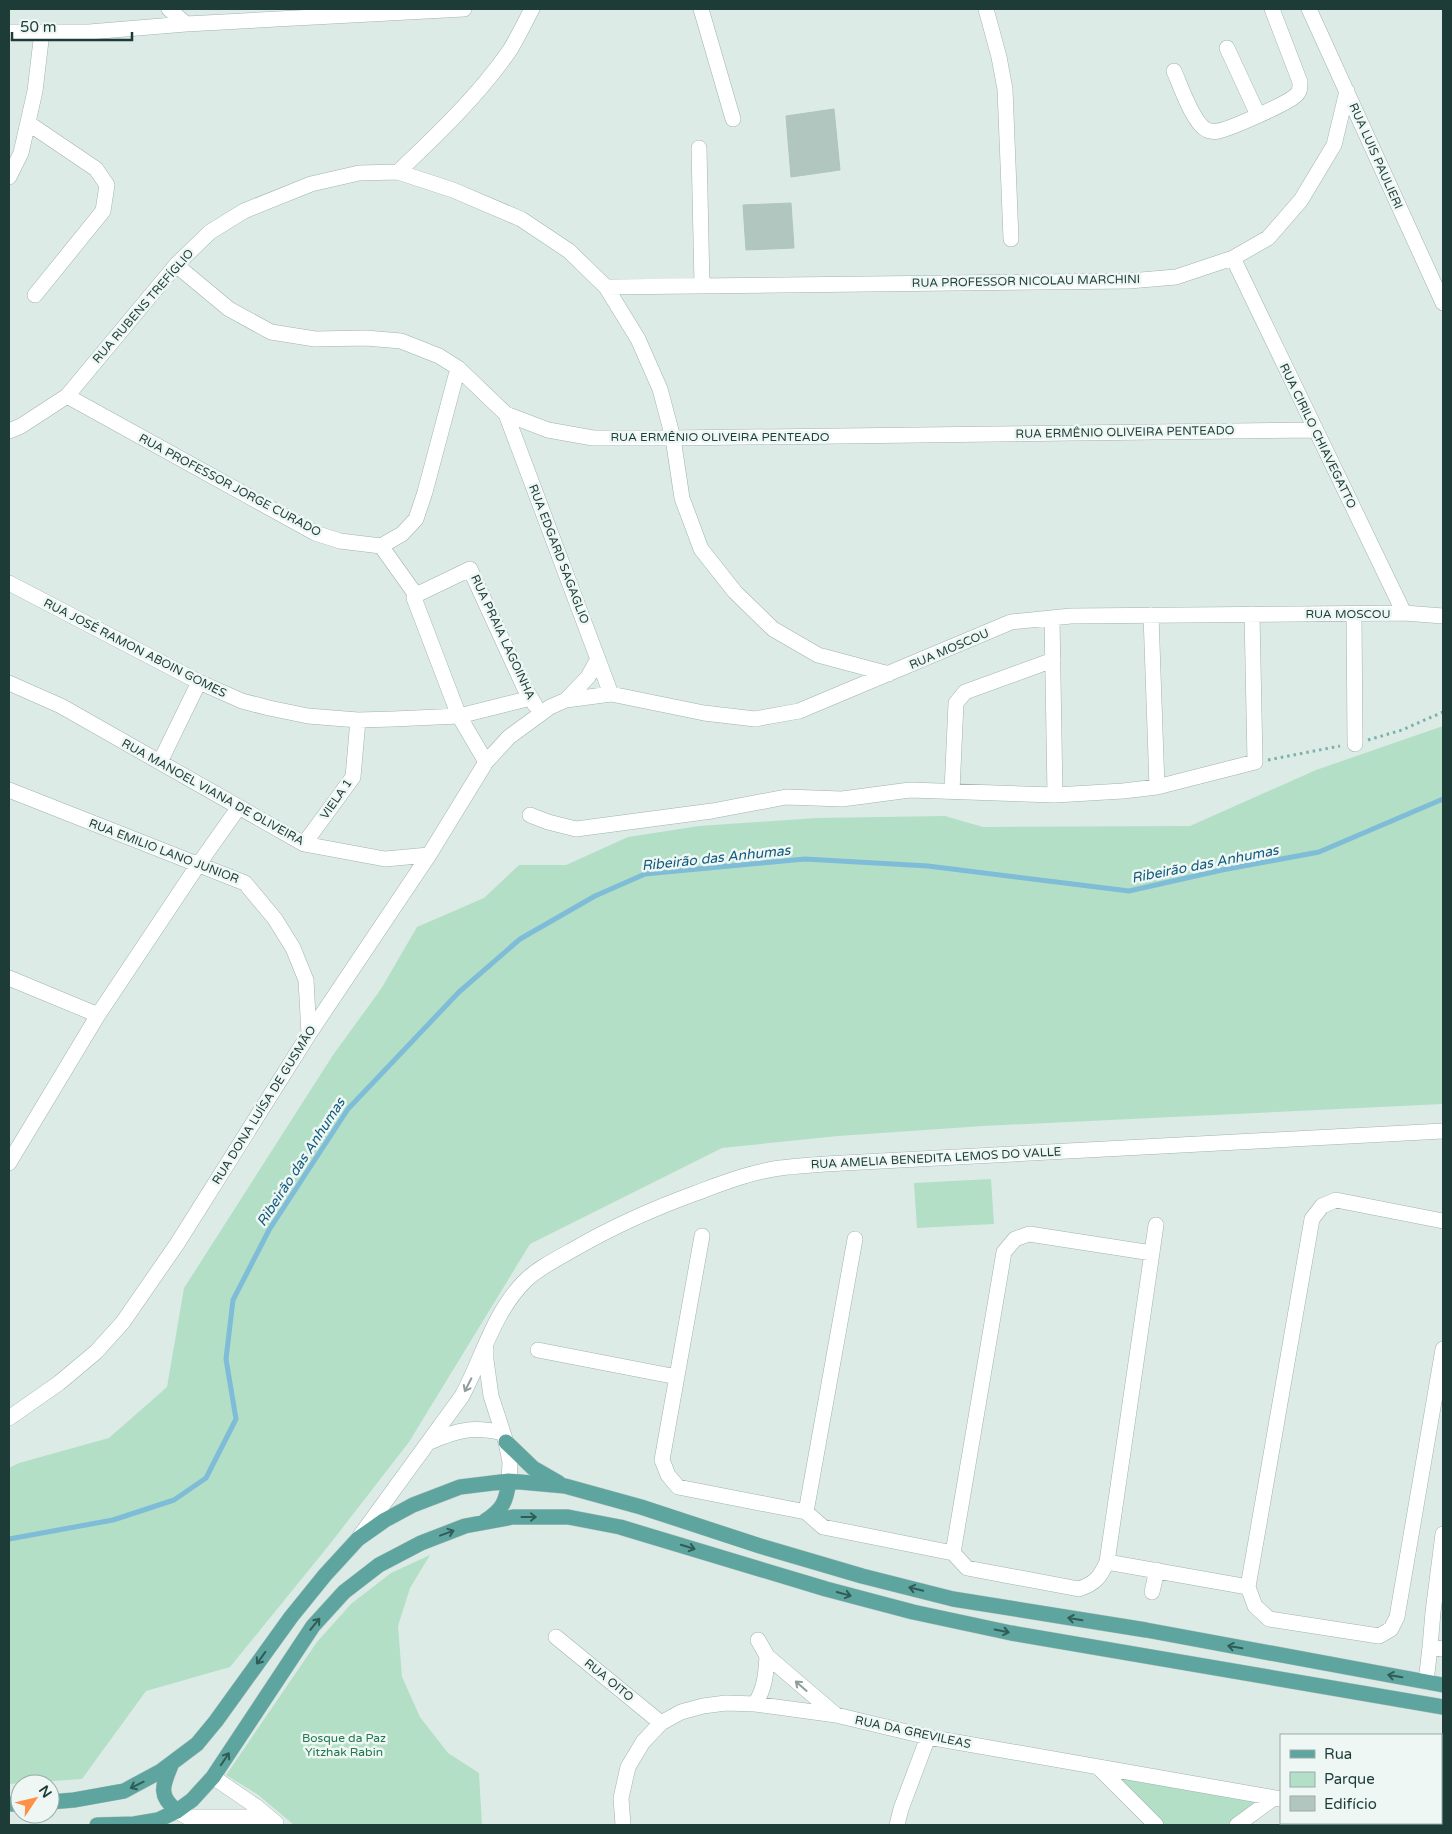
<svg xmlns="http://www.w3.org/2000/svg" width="1452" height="1834" font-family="'Varela Round',sans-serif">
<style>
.green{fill:#b3dfc6}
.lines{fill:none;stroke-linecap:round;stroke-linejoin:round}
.stream{stroke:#7fbcd7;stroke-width:5}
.building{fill:#b2c6c0;stroke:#afc5bf}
.minor-casing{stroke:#a0b3af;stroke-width:16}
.major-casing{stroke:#c0c8c7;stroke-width:16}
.path{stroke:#7ab2a9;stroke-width:3;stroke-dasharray:2.5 4;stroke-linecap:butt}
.minor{stroke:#fff;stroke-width:15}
.major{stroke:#5da59e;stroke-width:15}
.oneway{stroke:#8e9e9c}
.oneway2{stroke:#305c57}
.labels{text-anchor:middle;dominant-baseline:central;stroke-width:5;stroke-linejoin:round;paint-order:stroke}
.street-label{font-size:12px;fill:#1d3c38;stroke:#eef7f4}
.park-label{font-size:12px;fill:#247750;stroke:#eef7f4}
.water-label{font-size:14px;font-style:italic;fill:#125b7d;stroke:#eef7f4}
</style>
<rect width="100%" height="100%" fill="#ddebe7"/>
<path class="green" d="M1443,726V1104L983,1126L838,1136L722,1148L530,1244L409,1442L330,1544L230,1667L146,1691L82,1779L9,1784V1468L19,1463L109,1438L167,1387L184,1288L333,1055L381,989L417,927L484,898L519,865H566L628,837L699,826L817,818L945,816L983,827L1190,826L1316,770Z
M991,1179L994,1224L917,1228L914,1183Z
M430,1555L410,1588L398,1626L402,1677L420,1717L448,1753L479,1773L482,1825H294L257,1794L226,1775L317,1642L351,1604L391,1573Z
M1114,1776L1262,1802L1227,1825H1165Z"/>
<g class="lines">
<path class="stream" d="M9,1539L113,1520L174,1500L206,1478L236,1419L226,1359L233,1300L269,1230L348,1109L459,992L520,939L595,896L645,874L805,859L928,866L1129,891L1222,870L1319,852L1443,799"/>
</g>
<path class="building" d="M834,109L840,170L791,177L786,116Z
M791,203L794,248L746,250L743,205Z"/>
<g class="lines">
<g class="minor-casing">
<path id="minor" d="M169,9L186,24
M701,9L733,119
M986,9L999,57L1005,89L1011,239
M1309,9L1443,303
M9,32H89L186,24L464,9
M1227,48L1258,115
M1174,71C1180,84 1193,124 1207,130C1209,131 1216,132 1218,131C1230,129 1286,104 1295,96C1300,92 1300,88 1300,82L1272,9
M28,123L96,169L107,185L103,211L35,295
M699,148L702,285
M398,172C438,134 478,96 510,50C518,37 525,22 532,9
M9,177L21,153L35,91L42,32
M1233,258L1404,613
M176,265L229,309L271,332L315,339L366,338L401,341L439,356L458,368L506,414L548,430L593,438H673L1315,430
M606,287L1129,281L1176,277L1233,258L1268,238L1301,200L1334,145L1347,91
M67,396L315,533L340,541L381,546L402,534L416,519L425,492L458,368
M506,414L611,694
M9,431L21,426L67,396L176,265L210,232L244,211L311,184L359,173L398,172L453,190L521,219L569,251L606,287L638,339L660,389L673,438L682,498L701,549L735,592L773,629L818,655L889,674
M381,546L416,595
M9,583L199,682L242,701L269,708L308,716L358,720L393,719L459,716L531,698
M416,595L470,569L524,687L535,705
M416,595L414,598L459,716L486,762
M1354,614L1355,744
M1151,615L1157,787
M1052,618L1055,795
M9,683L61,706L304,844L385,859L429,855
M566,700L588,677L598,659
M160,762L199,682
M9,790L245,883L275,919L293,948L306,980L309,1034
M952,791L956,703L965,692L1053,660
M530,815L548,822L576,829L712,811L786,797L842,799L910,790L1055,795L1123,791L1157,787L1255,762L1252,614
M304,844L353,777L358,720
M9,978L98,1015
M9,1163L98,1015L198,865L239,807
M1443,1221L1336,1200L1322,1206L1312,1219L1248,1587L1255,1606L1269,1619L1379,1636L1391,1629L1397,1617L1443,1349
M702,1236L662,1460L668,1475L678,1487L806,1512L823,1527L953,1553
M1152,1253L1029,1234L1015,1239L1004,1252L953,1553L967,1568L1079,1589C1096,1583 1100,1577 1107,1562L1156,1225
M486,1349V1360L491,1396L506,1442L510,1462L509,1481
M538,1350L677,1377
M9,1418L59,1383L96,1352L123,1322L177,1244L309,1034L429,855L486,762L509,737L550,707L566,700L611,694L704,713L755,719L799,711L1011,622L1071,616L1404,613L1443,616
M430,1442C457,1430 473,1426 503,1433
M806,1512L855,1239
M1443,1534L1433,1612L1430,1647L1443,1649
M360,1536L462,1396C483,1357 493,1313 525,1281C538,1268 560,1257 576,1248C614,1226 655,1208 696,1193C723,1183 751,1172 780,1168C794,1166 810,1165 825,1164L1443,1131
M1107,1562L1248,1587
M1152,1592L1157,1570
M556,1637L661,1723
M758,1640L767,1656L836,1715
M1426,1682L1430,1647
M755,1704C765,1688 766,1674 767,1656
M1098,1767L1156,1825
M213,1777L257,1807L276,1823
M177,1811L187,1817H249L276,1825
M1420,1823L1434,1825
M623,1825L621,1798L628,1767L643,1742L661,1723L681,1712L703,1706L726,1703L755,1704L836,1715L928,1737L1281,1799
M897,1825L901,1809L928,1737
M1237,1825L1274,1798"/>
</g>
<g class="major-casing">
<path id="major" d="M506,1442L533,1468L559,1483
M485,1521C503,1509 506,1502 509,1481
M172,1763C163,1785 157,1795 177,1811
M50,1802L74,1800L124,1791L161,1771L197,1744L216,1721L291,1617L325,1575L358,1539L385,1520L413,1505L460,1487L509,1481L565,1486L641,1507L760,1546L862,1576L953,1599L1146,1630L1443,1685
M9,1804H20
M97,1825L134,1824L158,1820L177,1811L192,1800L213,1777L313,1626L344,1592L379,1565L421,1543L465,1526L513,1517H568L620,1527L826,1589L913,1612L1011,1633L1443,1707"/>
</g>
<path class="path" d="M1368,740L1402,730L1443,712
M1268,760L1340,746"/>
<use href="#minor" class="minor"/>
<use href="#major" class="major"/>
</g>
<defs><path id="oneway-shaft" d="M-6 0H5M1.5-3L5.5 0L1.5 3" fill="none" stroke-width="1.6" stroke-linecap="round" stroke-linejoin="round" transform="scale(1.25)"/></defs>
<g class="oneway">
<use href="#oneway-shaft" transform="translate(468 1385) rotate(117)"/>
<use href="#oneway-shaft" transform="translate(801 1686) rotate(-139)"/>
</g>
<g class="oneway2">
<use href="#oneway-shaft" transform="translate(529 1517)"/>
<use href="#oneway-shaft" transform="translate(447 1533) rotate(-20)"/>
<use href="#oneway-shaft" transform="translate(688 1547) rotate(17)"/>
<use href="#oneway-shaft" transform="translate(916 1589) rotate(-166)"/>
<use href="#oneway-shaft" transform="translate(844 1594) rotate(15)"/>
<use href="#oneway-shaft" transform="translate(1075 1619) rotate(-171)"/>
<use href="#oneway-shaft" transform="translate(315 1624) rotate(-51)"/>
<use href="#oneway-shaft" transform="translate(1002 1631) rotate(12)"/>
<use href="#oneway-shaft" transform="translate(1235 1647) rotate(-170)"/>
<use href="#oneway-shaft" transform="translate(261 1658) rotate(126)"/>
<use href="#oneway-shaft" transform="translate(1395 1676) rotate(-170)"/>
<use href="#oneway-shaft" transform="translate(225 1759) rotate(-56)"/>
<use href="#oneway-shaft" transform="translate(137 1785) rotate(154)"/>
</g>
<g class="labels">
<g class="street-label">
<text transform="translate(1376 156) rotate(66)">RUA LUIS PAULIERI</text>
<text transform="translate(1026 281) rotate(-1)">RUA PROFESSOR NICOLAU MARCHINI</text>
<text transform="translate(143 306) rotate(-49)">RUA RUBENS TREFÍGLIO</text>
<text transform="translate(1125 432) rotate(-1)">RUA ERMÊNIO OLIVEIRA PENTEADO</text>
<text transform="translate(1318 436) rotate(64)">RUA CIRILO CHIAVEGATTO</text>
<text x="720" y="437">RUA ERMÊNIO OLIVEIRA PENTEADO</text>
<text transform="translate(230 485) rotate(28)">RUA PROFESSOR JORGE CURADO</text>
<text transform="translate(559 554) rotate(69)">RUA EDGARD SAGAGLIO</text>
<text x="1348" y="614">RUA MOSCOU</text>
<text transform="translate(503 637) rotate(65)">RUA PRAIA LAGOINHA</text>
<text transform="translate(135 648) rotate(27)">RUA JOSÉ RAMON ABOIN GOMES</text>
<text transform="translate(949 649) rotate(-23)">RUA MOSCOU</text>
<text transform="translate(213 792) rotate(29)">RUA MANOEL VIANA DE OLIVEIRA</text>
<text transform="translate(336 799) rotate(-55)">VIELA 1</text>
<text transform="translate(164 851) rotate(21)">RUA EMILIO LANO JUNIOR</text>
<text transform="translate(264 1105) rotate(-58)">RUA DONA LUÍSA DE GUSMÃO</text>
<text transform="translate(936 1158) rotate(-3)">RUA AMELIA BENEDITA LEMOS DO VALLE</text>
<text transform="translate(609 1680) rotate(39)">RUA OITO</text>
<text transform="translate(913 1732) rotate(12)">RUA DA GREVILEAS</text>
</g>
<g class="park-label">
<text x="344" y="1738">Bosque da Paz<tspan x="344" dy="14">Yitzhak Rabin</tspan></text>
</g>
<g class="water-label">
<text transform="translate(716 858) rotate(-6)">Ribeirão das Anhumas</text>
<text transform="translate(1205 864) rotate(-11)">Ribeirão das Anhumas</text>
<text transform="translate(301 1162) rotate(-57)">Ribeirão das Anhumas</text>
</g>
</g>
<rect width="1452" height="1834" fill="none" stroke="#1d3c38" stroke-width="20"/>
<rect x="1280" y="1734" width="162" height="90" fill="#eef7f4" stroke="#9aaca9"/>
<rect x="1290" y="1750" width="25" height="8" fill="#5da59e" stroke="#9aaca9"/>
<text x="1324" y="1759" font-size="15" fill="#1d3c38">Rua</text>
<rect x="1290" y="1772" width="25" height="15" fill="#b3dfc6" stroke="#9aaca9"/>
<text x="1324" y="1784" font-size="15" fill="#1d3c38">Parque</text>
<rect x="1290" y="1796" width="25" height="15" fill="#b2c6c0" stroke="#9aaca9"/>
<text x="1324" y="1809" font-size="15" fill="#1d3c38">Edifício</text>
<g transform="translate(35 1799) rotate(55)"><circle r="24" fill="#eef7f4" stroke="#9aaca9"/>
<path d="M0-4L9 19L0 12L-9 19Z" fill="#ff9047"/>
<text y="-8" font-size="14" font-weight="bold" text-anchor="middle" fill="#1d3c38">N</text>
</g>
<path d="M12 32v8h120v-8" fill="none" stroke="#1d3c38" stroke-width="2.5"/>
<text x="20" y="32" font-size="15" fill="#1d3c38" stroke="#eef7f4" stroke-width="4" paint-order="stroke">50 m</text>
</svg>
